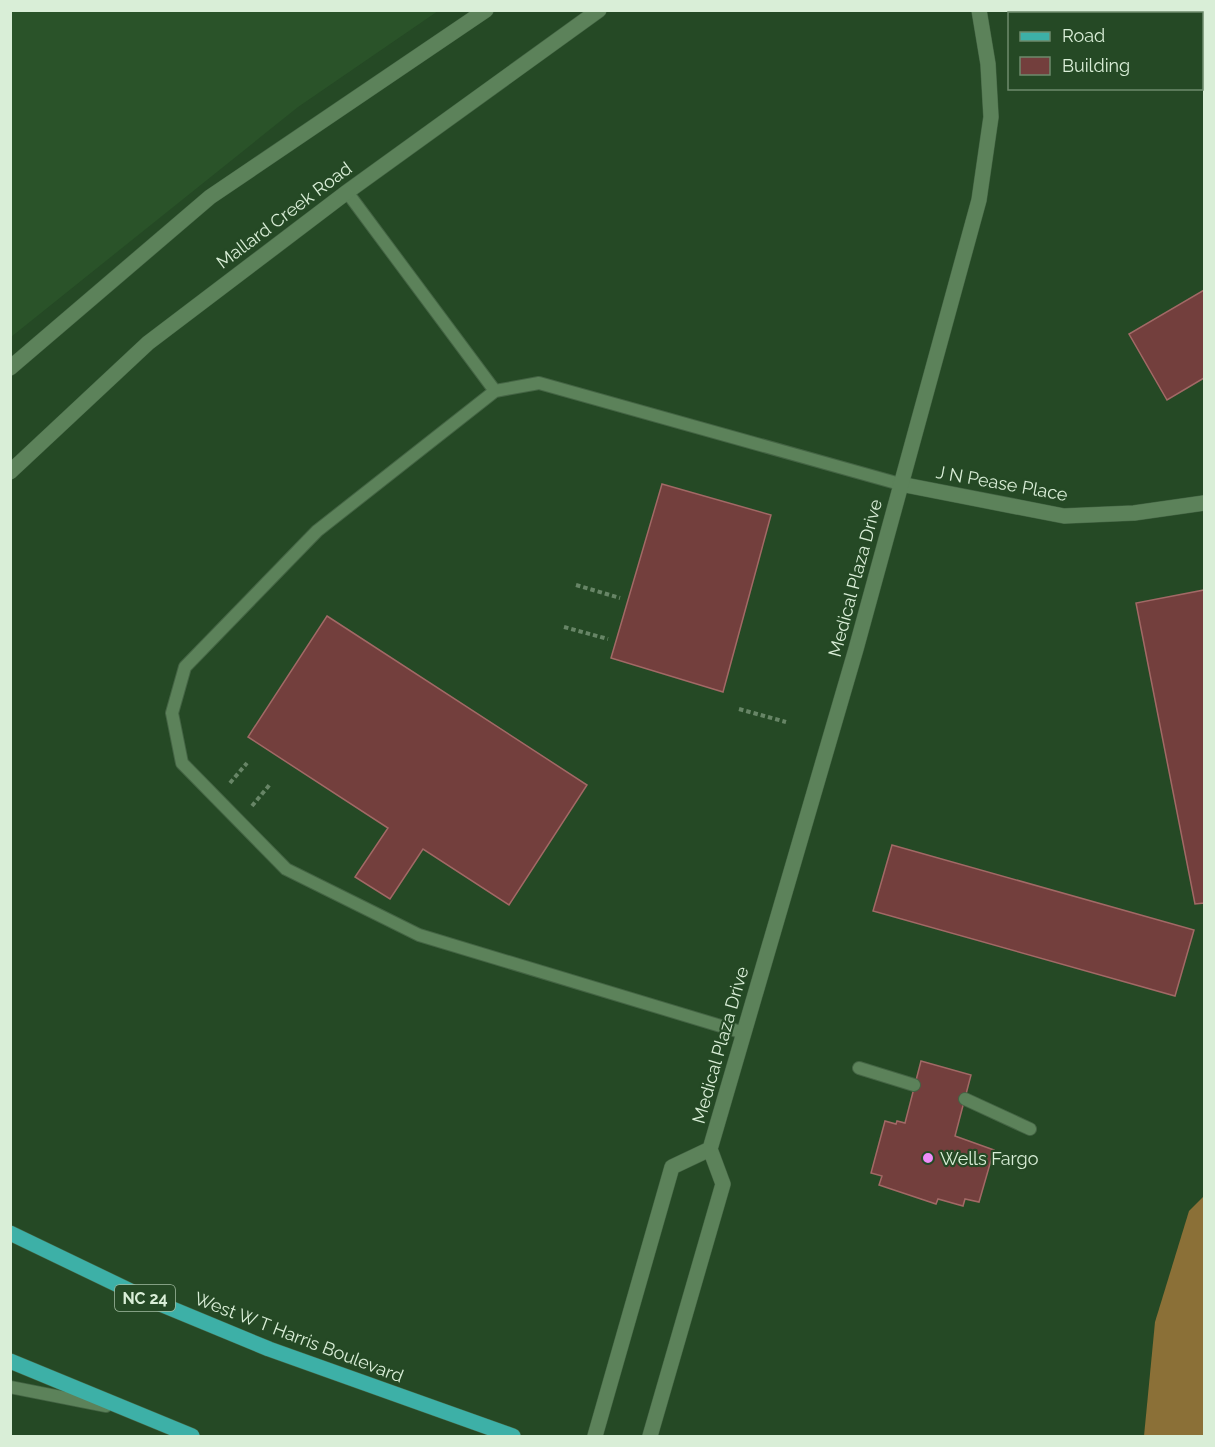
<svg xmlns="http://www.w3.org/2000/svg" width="1215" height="1447" font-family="Raleway,sans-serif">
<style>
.built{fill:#2a5329}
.forest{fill:#8b7037}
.building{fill:#733f3d;stroke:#a26966;stroke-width:1.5}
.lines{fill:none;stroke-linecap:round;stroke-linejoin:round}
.lane-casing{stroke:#446444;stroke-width:14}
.street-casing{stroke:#446444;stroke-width:16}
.secondary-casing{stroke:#446444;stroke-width:16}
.primary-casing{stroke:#446444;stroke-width:16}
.path{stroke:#678566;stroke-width:4;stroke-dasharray:4.5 3;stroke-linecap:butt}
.lane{stroke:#5c825a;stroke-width:12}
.street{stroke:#5c825a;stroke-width:15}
.secondary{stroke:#5c825a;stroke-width:15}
.primary{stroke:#3db0a7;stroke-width:15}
.poi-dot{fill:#ee8cf8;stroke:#254925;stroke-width:2}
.labels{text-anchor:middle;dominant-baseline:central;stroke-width:4.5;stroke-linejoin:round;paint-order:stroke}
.shield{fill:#254925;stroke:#a3bca2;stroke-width:1.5}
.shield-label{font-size:16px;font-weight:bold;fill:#d9eed7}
.street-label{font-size:18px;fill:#d9eed7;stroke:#254925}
.poi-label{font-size:18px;fill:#d9eed7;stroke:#254925;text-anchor:start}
</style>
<rect width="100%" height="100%" fill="#254925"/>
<path class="built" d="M11,10H438V11L298,107L11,337Z"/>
<path class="forest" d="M1204,1196V1436H1144L1155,1322L1189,1211Z"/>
<path class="building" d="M1100,10H1204V56L1202,55V14H1107Z
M1204,290V378L1167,400L1129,334Z
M662,484L771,515L723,692L611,658Z
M1204,590V903L1195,904L1136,603Z
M327,616L587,785L509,905L423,849L390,899L355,877L388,828L248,737Z
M892,845L1194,930L1175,996L873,911Z
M921,1061L971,1075L955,1136L994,1150L979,1202L965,1199L963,1206L938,1199L936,1204L879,1185L882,1176L871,1173L885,1121L896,1124L897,1121L905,1123Z"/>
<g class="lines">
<g class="lane-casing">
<path id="lane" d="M347,192L495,391
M744,1033L419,935L286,869L182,763L172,713L185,667L317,531L495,391L539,383L900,484
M859,1068L914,1085
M965,1099L1030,1129
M10,1387L106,1406"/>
</g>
<g class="street-casing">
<path id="street" d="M900,484L1064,516L1134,513L1204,503"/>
</g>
<g class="secondary-casing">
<path id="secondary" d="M10,368L210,197L486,10
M10,472L148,343L347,192L599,10
M595,1436L672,1167L710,1149
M650,1436L723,1184L710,1149L856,649L979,200L991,117L988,64L979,10"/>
</g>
<g class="primary-casing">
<path id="primary" d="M10,1233L141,1296L269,1349L513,1436
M10,1361L192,1436"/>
</g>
<path class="path" d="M576,585L620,598
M564,627L608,639
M739,709L786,722
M230,783L247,763
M252,806L271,783"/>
<use href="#lane" class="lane"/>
<use href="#street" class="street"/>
<use href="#secondary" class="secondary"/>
<use href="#primary" class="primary"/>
</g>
<circle class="poi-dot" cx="928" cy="1158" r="6"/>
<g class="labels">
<rect class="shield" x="115" y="1285" width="60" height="26" rx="4.5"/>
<g class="shield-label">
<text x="145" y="1298">NC 24</text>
</g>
<g class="street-label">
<text transform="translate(284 215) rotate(-37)">Mallard Creek Road</text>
<text transform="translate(1002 483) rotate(10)">J N Pease Place</text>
<text transform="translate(855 578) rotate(-75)">Medical Plaza Drive</text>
<text transform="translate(720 1045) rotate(-74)">Medical Plaza Drive</text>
<text transform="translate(299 1337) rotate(21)">West W T Harris Boulevard</text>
</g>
<g class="poi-label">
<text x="940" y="1158">Wells Fargo</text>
</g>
</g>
<rect width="1215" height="1447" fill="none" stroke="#d9eed7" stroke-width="24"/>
<rect x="1008" y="12" width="195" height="78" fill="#254925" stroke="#6d8b6c" stroke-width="1.5"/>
<rect x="1020" y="32" width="30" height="9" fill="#3db0a7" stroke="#6d8b6c" stroke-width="1.5"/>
<text x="1062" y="42" font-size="18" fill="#d9eed7">Road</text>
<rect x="1020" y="57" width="30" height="18" fill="#733f3d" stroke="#6d8b6c" stroke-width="1.5"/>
<text x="1062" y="72" font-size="18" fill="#d9eed7">Building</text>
</svg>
